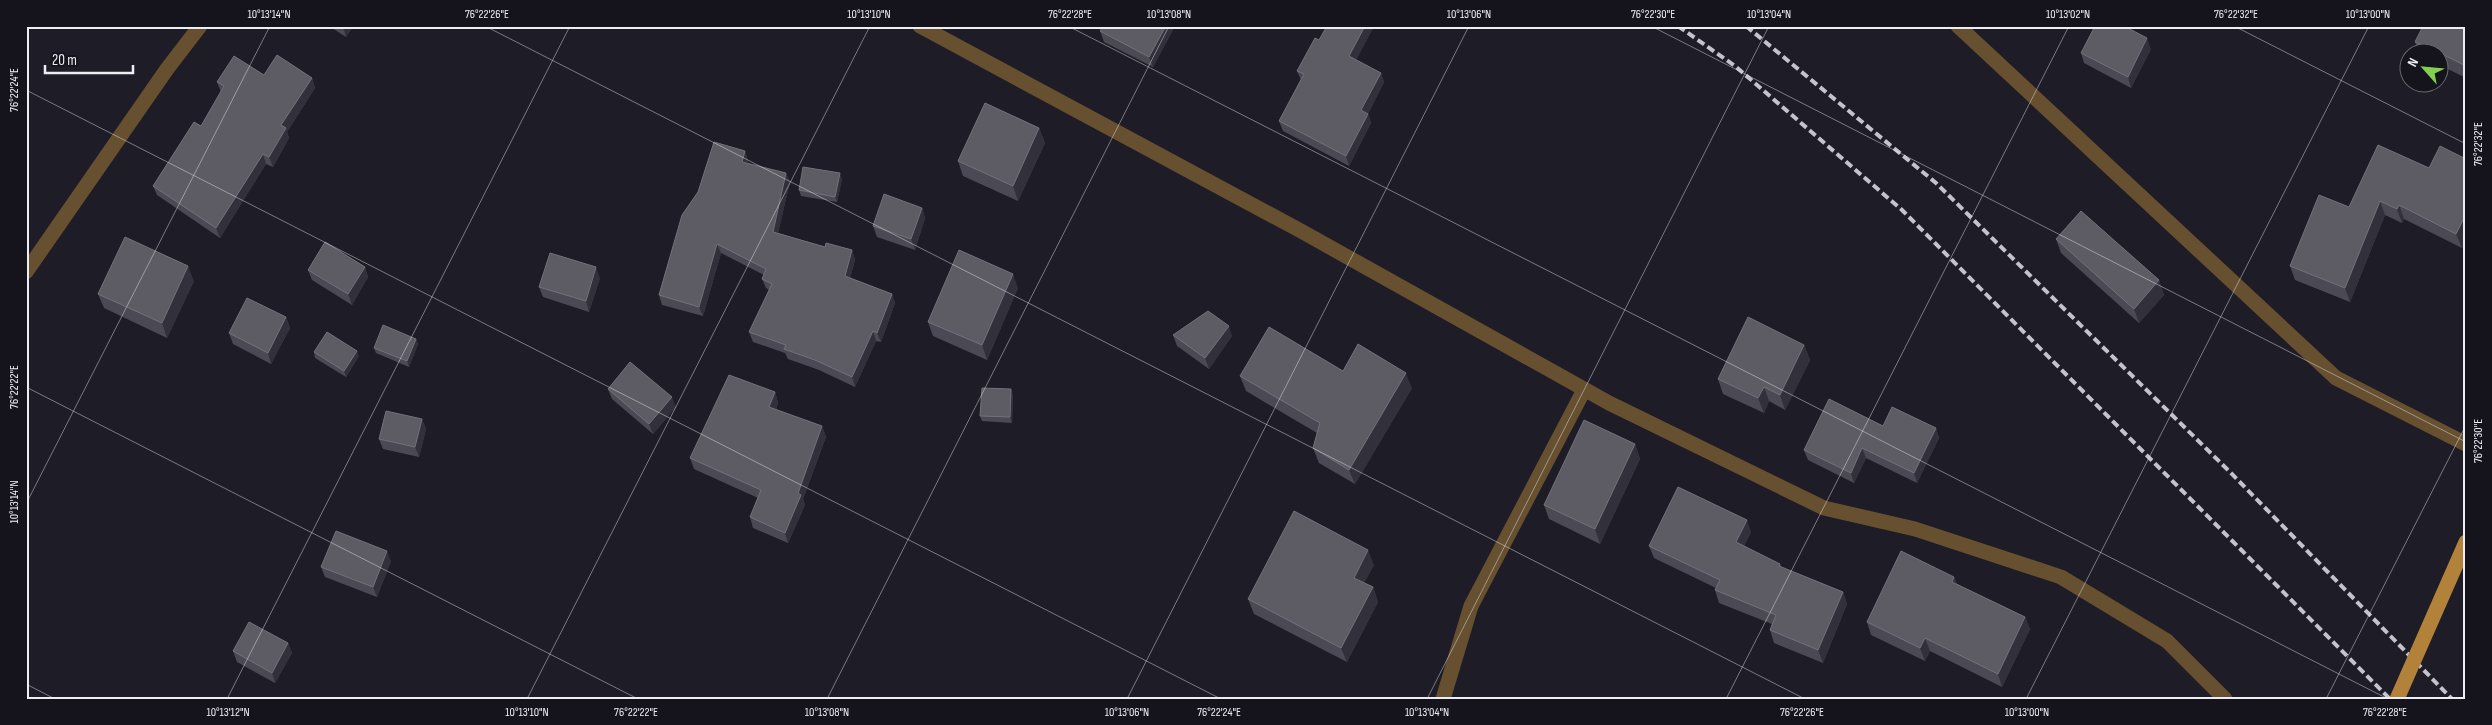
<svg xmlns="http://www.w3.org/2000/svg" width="2492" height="725" font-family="'Sofia Sans Condensed',sans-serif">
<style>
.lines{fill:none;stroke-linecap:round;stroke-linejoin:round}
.minor{stroke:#675030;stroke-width:15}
.rail{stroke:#c4c3cb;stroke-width:4;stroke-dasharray:8 4;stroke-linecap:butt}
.major-bridge{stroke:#b2823a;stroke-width:15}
.wall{fill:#4b4a54}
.shaded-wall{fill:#32303a}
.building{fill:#5d5c65;stroke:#73727c}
.ticks{fill:none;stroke:#ededf4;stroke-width:1;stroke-opacity:0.45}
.neatline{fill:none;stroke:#ededf4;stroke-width:2}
.ticks-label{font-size:12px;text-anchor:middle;fill:#ededf4}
</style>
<rect width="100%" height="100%" fill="#1e1c26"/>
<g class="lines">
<path class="minor" d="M920,26L1301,231L1609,403L1824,508L1915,529L2061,577L2167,641L2225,699
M1958,26L2336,378L2466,444
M26,272L167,69L200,26
M1443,699L1471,606L1584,390"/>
<path class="rail" d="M1678,26L1735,66L1902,210L2390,699
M1746,26L1936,183L2229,471L2452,699"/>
<path class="major-bridge" d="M2397,699L2466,542"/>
</g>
<path class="wall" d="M329,26H353L346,37Z
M1175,26L1153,67L1104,42L1100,31Z
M2466,26V78L2440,65V52H2419L2415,42Z
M1373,28L1356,60L1381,73L1384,82L1368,114L1371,123L1349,166L1283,131L1279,121L1301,80L1297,71L1319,40Z
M2151,49L2131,88L2084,63L2081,53Z
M264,75L312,78L315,88L287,132L289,138L273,167L266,164L220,238L157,195L153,186L201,126L221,92L217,82Z
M1039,128L1045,143L1018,201L963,176L958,161Z
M745,151L748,161V163L786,173L790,182L778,233L825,247L852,250L855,260L850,278L892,294L895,303L881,342L876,341L855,387L819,370L788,359L785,353L753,342L749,332L769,290L766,288L762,279L764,275L721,253L703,316L662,305L659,295Z
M2466,159V240L2462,248L2404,219L2402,223L2385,215L2350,302L2295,280L2290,266L2349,207L2429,168Z
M842,179L837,202L801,196L799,190Z
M922,208L925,218L915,250L877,237L873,226Z
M2056,239L2159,280L2164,295L2139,323L2061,253Z
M365,267L368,277L352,305L312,280L308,270Z
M600,278L589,312L543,297L539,287Z
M194,281L167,338L104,308L98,294Z
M1018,288L987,360L933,336L928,322Z
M286,317L290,328L271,364L233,344L229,333Z
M1173,335L1232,336L1209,369L1177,346Z
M416,339L418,344L409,367L376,353L374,348Z
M1804,345L1810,360L1785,410L1769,401L1764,413L1723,394L1718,379Z
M314,352L359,356L346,377L315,358Z
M1343,371L1412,388L1355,484L1319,463L1313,448L1317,433L1246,391L1240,376Z
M608,389L676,407L653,434L612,399Z
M775,392L778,403L776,410L822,426L826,437L803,499L805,505L788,543L753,528L750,517L758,498L694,469L690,458Z
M1013,395L1012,423L982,421L980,416Z
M422,419L426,429L419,457L383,449L379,439Z
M1883,426L1936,428L1939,438L1917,483L1866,458L1854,483L1808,460L1804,450Z
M1635,444L1640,459L1600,544L1549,519L1544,505Z
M1751,532L1744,546L1780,564L1781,567L1843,592L1847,604L1823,663L1774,643L1770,630L1772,624L1719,603L1715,590L1716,588L1654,558L1649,546Z
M391,561L377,597L325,577L321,567Z
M1374,565L1364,583L1373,587L1378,602L1347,662L1254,614L1248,599Z
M1954,577L1957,584L2025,617L2030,629L2002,687L1930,651L1925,661L1871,635L1867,622Z
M288,643L292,653L275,683L237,662L233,651Z"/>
<path class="shaded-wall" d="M353,26L346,37L343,27Z
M1166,26H1175L1153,67L1149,57Z
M1365,26H1372L1373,28L1353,66L1349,56Z
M2147,38L2151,49L2131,88L2128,77Z
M1381,73L1384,82L1368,114L1371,123L1349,166L1346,156L1361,110Z
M312,78L315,88L287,132L289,138L273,167L269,157L281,125Z
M1039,128L1045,143L1018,201L1013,186Z
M745,151L748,161L745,171L742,162Z
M263,154L266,164L220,238L216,228Z
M786,173L790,182L776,241L773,232Z
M840,173L842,179L837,202L835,197Z
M2380,201L2385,215L2350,302L2345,288Z
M2399,205L2404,219L2402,223L2397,209Z
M922,208L925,218L915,250L911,239Z
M2464,218L2466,222V240L2462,248L2456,234Z
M717,244L721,253L703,316L699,307Z
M852,250L855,260L848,286L845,276Z
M188,266L194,281L167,338L162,323Z
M365,267L368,277L352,305L348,294Z
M596,267L600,278L589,312L586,301Z
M1013,274L1018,288L987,360L982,345Z
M2159,280L2164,295L2139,323L2134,309Z
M892,294L895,303L881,342L877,333Z
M286,317L290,328L271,364L268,353Z
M1229,326L1232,336L1209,369L1205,358Z
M873,331L876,341L855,387L852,377Z
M416,339L418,344L409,367L407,361Z
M1804,345L1810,360L1785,410L1780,395Z
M357,351L359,356L346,377L344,371Z
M1406,373L1412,388L1355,484L1349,470Z
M1764,387L1769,401L1764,413L1758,398Z
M1011,389L1013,395L1012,423L1010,417Z
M775,392L778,403L773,418L769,407Z
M672,397L676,407L653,434L649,424Z
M422,419L426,429L419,457L415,447Z
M822,426L826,437L803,499L805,505L788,543L785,533Z
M1936,428L1939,438L1917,483L1914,473Z
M1635,444L1640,459L1600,544L1595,529Z
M1862,448L1866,458L1854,483L1851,473Z
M1747,520L1751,532L1740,554L1736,542Z
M1368,550L1374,565L1359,593L1354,578Z
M387,551L391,561L377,597L373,587Z
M1954,577L1959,590L1952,582Z
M1373,587L1378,602L1347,662L1341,648Z
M1843,592L1847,604L1823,663L1818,650Z
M2025,617L2030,629L2002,687L1998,674Z
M1925,638L1930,651L1925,661L1920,648Z
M288,643L292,653L275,683L272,673Z"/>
<path class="building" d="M1103,26H1166L1149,57L1100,31Z
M1327,26H1365L1349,56L1381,73L1361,110L1368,114L1346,156L1279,121L1304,74L1297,71L1315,38L1319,40Z
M2095,26H2124L2147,38L2128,77L2081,53Z
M2423,26H2466V66L2440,53V52H2438L2415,42Z
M277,55L312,78L281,125L286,128L269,157L263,154L216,228L153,186L194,122L201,126L224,86L217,82L234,56L264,75Z
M985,103L1039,128L1013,186L958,161Z
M714,142L745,151L742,162L786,173L773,232L825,247L826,243L852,250L845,276L892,294L877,333L873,331L852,377L815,360L784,349L786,345L749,332L772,284L762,279L766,269L717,244L699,307L659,295L682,215L698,192Z
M2378,145L2429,168L2440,146L2466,159V219L2464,218L2456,234L2399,205L2397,209L2380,201L2345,288L2290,266L2319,195L2349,207Z
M803,167L840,173L835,197L799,190Z
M884,194L922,208L911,239L873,226Z
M2081,211L2159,280L2134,309L2056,239Z
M125,237L188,266L162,323L98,294Z
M325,242L365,267L348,294L308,270Z
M959,250L1013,274L982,345L928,322Z
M550,253L596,267L586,301L539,287Z
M247,298L286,317L268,353L229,333Z
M1208,311L1229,326L1205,358L1173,335Z
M1748,317L1804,345L1780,395L1764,387L1758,398L1718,379Z
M383,325L416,339L407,361L374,348Z
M1269,327L1343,371L1358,344L1406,373L1349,470L1313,448L1320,423L1240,376Z
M327,332L357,351L344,371L314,352Z
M630,362L672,397L649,424L608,389Z
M729,375L775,392L769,407L822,426L798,493L801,495L785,533L750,517L761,490L690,458Z
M982,388L1011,389L1010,417L980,416Z
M1829,399L1883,426L1892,407L1936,428L1914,473L1862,448L1851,473L1804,450Z
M386,411L422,419L415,447L379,439Z
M1584,420L1635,444L1595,529L1544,505Z
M1678,487L1747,520L1736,542L1780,564L1779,566L1843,592L1818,650L1770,630L1776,615L1715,590L1720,580L1649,546Z
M1294,511L1368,550L1354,578L1373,587L1341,648L1248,599Z
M336,531L387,551L373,587L321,567Z
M1901,551L1954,577L1952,582L2025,617L1998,674L1925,638L1920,648L1867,622Z
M249,622L288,643L272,673L233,651Z"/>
<path class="ticks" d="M485,26L1805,699M1068,26L2388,699M1651,26L2466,442M2234,26L2466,144M26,90L1221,699M26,387L638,699M26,504L270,26M26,684L55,699M227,699L570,26M527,699L870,26M827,699L1169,26M1127,699L1469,26M1427,699L1769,26M1726,699L2069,26M2026,699L2369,26M2326,699L2466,425"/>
<rect width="2492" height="725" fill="none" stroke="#15131c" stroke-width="55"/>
<g transform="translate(2424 68) rotate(297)"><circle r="24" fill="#15131c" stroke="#6b6a72"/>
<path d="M0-4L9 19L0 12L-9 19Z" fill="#81d050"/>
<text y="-8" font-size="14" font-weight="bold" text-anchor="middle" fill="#ededf4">N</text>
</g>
<path d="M45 65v8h88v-8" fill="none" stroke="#ededf4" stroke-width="2.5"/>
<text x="52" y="65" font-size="15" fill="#ededf4" stroke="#15131c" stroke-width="4" paint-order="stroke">20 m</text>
<rect x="28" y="28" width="2436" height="670" class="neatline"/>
<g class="ticks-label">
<text x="269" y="18">10°13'14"N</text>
<text x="487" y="18">76°22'26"E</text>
<text x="869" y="18">10°13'10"N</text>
<text x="1070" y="18">76°22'28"E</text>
<text x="1169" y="18">10°13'08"N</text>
<text x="1469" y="18">10°13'06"N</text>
<text x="1653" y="18">76°22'30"E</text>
<text x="1769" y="18">10°13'04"N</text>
<text x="2068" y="18">10°13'02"N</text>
<text x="2236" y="18">76°22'32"E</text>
<text x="2368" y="18">10°13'00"N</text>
<text transform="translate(14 90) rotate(-90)" y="4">76°22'24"E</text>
<text transform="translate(2478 144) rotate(-90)" y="4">76°22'32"E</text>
<text transform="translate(14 387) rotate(-90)" y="4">76°22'22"E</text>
<text transform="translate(2478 441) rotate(-90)" y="4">76°22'30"E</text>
<text transform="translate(14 502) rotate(-90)" y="4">10°13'14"N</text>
<text x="228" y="716">10°13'12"N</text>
<text x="527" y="716">10°13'10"N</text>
<text x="636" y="716">76°22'22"E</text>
<text x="827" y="716">10°13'08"N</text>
<text x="1127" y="716">10°13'06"N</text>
<text x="1219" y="716">76°22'24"E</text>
<text x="1427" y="716">10°13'04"N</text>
<text x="1802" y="716">76°22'26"E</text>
<text x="2027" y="716">10°13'00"N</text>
<text x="2385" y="716">76°22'28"E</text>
</g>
</svg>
